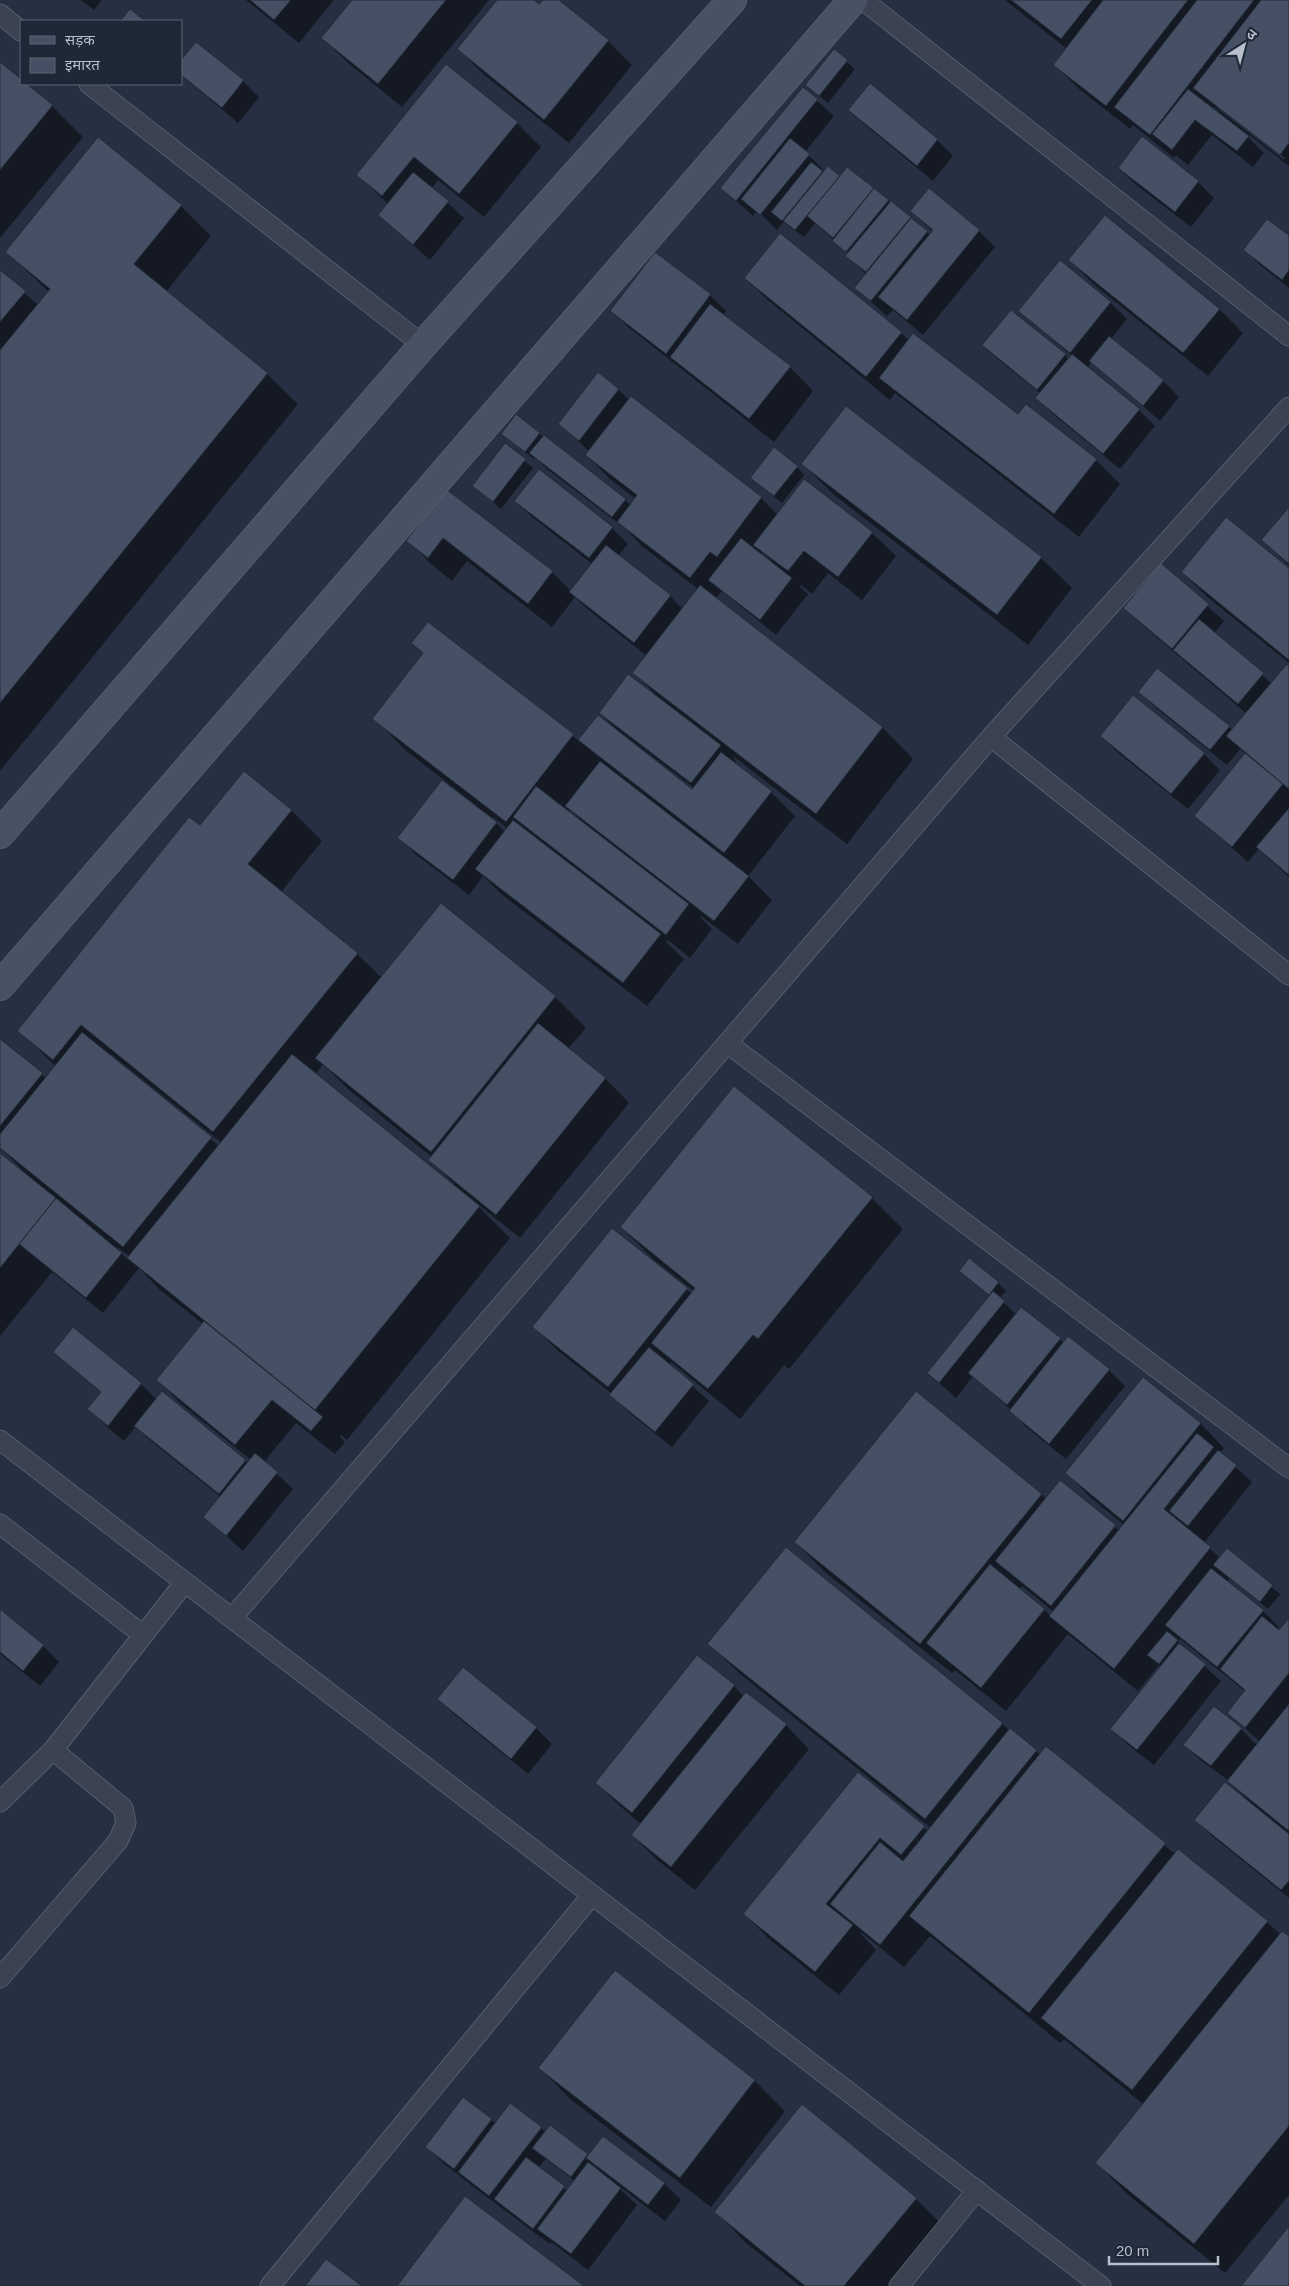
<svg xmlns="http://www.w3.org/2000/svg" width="1289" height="2286" font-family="Arial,'Noto Sans Devanagari',sans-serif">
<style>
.shadow{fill:#0007;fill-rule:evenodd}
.building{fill:#465064;stroke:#212a39}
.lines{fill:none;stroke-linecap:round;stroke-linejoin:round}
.lane-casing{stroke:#565e6c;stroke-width:21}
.secondary-casing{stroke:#565e6c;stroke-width:30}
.lane{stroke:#3b4352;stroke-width:19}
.secondary{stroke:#495165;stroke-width:28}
</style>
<rect width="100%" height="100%" fill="#263042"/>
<path class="shadow" d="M81,0H102L94,10Z
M246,0H334L299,43Z
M354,0H489L402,107L347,62L323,38Z
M498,0H532L540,6L544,0H557L608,41L632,65L569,143L482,73L459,49Z
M1005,0H1289V166L1249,135L1248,137L1264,153L1253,167L1212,135L1188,165L1176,155L1174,158L1133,125L1130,129L1078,88L1055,65L1067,49ZM1214,107L1219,112L1218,114L1212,109ZM1220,107L1285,158L1284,160L1218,109Z
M196,43L243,81L259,97L238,123L181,75Z
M834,51L855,69L828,103L806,85Z
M0,64L21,81V84H25L52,106L83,137L0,238Z
M870,85L937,140L953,156L933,181L865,125L849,109Z
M803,88L834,116L805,152L825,171L840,178L847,168L930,235L933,232L912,211L929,190L979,231L995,247L923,335L893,310L887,316L856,288L867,275L847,256L849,254L815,223L804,237L783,222L777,230L758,211V214L756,212L753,216L722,188Z
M517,123L541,147L484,217L438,180L432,188L464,218L430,260L379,215L388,204L358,175Z
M1119,168L1198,182L1214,198L1191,227L1135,184Z
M181,206L211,236L166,292L267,374L298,404L0,771V272L38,305L49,292L7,252Z
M780,234L909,340L1018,416L1096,460L1120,484L1079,537L895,393L890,400L769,301L745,278Z
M1289,237V288L1261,266L1245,250Z
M656,253L710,295L726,311L723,316L790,367L813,391L774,442L628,327L612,311Z
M1070,260L1219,309L1243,333L1208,376L1093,284Z
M1060,262L1111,303L1127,319L1111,339L1163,381L1179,397L1160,421L1092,362L1087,368L1139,410L1155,426L1120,469L1053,414L1037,398L1041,394L1000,361L984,345L1011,311L1069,359L1072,356L1020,311Z
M619,390L629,400L631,398L761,498L778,515L872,533L896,556L862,600L828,573L812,594L801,585L800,587L808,594L776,635L722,591L715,599L883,728L913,759L847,844L733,756L736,762L735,764L771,792L795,816L748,876L772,900L738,944L701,916L700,917L712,929L690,958L668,940L666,942L684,959L647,1006L500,893L483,876L469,895L415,854L399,838L476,805L404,749L374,718L424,654L413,643L428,624L579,741L598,717L692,790L694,788L616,729L600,713L654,693L634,673L647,656L586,608L575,597L552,627L467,561L452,581L431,564L408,540L446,491L552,572L571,591L592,564L532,517L516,501L612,528L628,544L618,556L670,596L683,609L698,589L642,546L626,529L547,469L535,457L534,459L503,434L517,416L631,505L636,499L610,479L587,455L589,451L560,424ZM762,552L771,560L770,562L760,554ZM570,810L579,818L577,820L568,812ZM493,817L508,829L505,832L492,819Z
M505,445L533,468L501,509L474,486Z
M803,464L1041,558L1072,588L1028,645L833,494Z
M797,467L804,475L782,503L752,478Z
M1289,509V566L1263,540Z
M1161,565L1224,621L1214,633L1272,684L1289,668V877L1259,849L1248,862L1195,815L1246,754L1240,749L1227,765L1156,708L1140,692L1229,727L1233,731L1247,714L1141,624L1125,608Z
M1289,570V663L1206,596L1182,572Z
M1101,736L1204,754L1220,770L1188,809L1117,752Z
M291,810L322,841L281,892L357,954L382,978L555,997L586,1028L568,1049L606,1079L629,1103L520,1238L479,1205L478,1206L510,1238L347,1440L341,1435L340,1437L345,1442L335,1454L296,1423L264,1462L293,1489L243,1551L205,1517L221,1497L152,1442L136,1426L124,1441L105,1425L89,1409L102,1393L54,1352L73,1329L141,1384L157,1400L248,1463L251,1460L181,1404L158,1380L203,1324L159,1289L139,1268L103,1313L52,1272L0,1336V1155L25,1175L26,1174L0,1147V1040L46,1078L56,1067L19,1030L200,827ZM112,1055L222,1143L219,1146L110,1057ZM323,1064L348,1089L432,1157L430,1160L454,1184L453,1186L315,1075ZM119,1248L130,1257L128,1260L117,1249Z
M872,1198L903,1229L789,1369L784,1365L740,1419L671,1362L669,1365L709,1401L672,1447L627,1411L612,1394L557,1350L534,1327L612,1229L692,1294L694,1291L652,1258L621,1227Z
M961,1271L998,1283L1006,1291L999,1298L1017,1315L1022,1308L1064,1343L1069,1338L1109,1370L1125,1386L1066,1459L1026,1427L1011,1410L973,1376L956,1398L928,1373L990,1296Z
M1144,1378L1201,1424L1224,1448L1220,1453L1252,1482L1204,1543L1220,1558L1227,1550L1280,1594L1268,1609L1230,1578L1227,1582L1263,1611L1279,1627L1277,1630L1279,1632L1289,1620V1898L1212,1836L1196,1820L1248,1800L1228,1780L1201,1761L1185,1745L1241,1729L1257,1745L1260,1742L1229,1713L1246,1692L1180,1639L1178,1641L1185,1649L1221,1681L1154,1765L1128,1745L1112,1729L1162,1667L1159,1665L1138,1691L1068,1634L1006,1711L955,1670L952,1673L826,1573L795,1542L1041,1494L1046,1499L1060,1482L1120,1531L1124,1525L1090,1497L1067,1473ZM1022,1586L1054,1612L1051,1616L1020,1589Z
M0,1611L43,1646L59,1662L40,1686L0,1654Z
M709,1644L1002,1724L1041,1755L1046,1748L1175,1854L1178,1850L1267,1922L1281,1935L1289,1938V2195L1225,2273L1127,2194L1097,2163L1144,2105L1064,2039L1060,2043L930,1936L904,1967L861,1932L860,1933L876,1950L839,1995L768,1938L745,1914L858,1774L928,1831L931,1828L740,1674Z
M734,1686L744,1697L786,1725L809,1749L695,1890L656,1859L632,1835L641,1824L620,1806L596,1783Z
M439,1699L536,1728L552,1744L528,1774L455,1715Z
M615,1972L755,2081L785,2111L711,2207L570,2099L540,2068Z
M491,2120L496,2124L541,2128L546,2132L589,2157L603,2138L665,2184L681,2200L665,2221L623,2189L621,2190L637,2205L588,2270L551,2242L550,2244L475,2188L443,2163L427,2147ZM546,2159L575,2181L567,2191L538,2168ZM593,2164L600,2171L599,2173L592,2167Z
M916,2199L946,2229L900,2286H800L746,2243L716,2212Z"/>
<path class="building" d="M250,0H291L274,20Z
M352,0H446L378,84L321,38Z
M497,0H534L539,4L543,0H559L609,40L544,120L457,49Z
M1011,0H1092L1061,39Z
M1103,0H1188L1106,106L1053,65Z
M1197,0H1254L1150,135L1114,107Z
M1261,0H1289V143L1280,155L1193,88Z
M130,9L145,21H120Z
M196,42L244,80L222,108L181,75V60Z
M834,49L848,60L819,96L805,85Z
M0,62L21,79V84H27L53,105L0,170Z
M446,64L518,122L459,194L414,157L382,196L356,175Z
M870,83L938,139L917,166L848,110Z
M803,87L818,99L736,201L720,188Z
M1188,89L1249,136L1237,151L1195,120L1172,150L1152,134Z
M1142,136L1199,181L1175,212L1118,168Z
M98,137L182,205L134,264L268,373L0,703V350L50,289L5,252Z
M790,138L810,154L760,215L741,199Z
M811,162L823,171L782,221L771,212Z
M828,166L840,176L795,230L783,221Z
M847,167L874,188L833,238L807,216Z
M413,172L449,201L413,245L378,215Z
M874,188L889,200L846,252L832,241Z
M929,188L980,230L907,320L878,297L933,230L910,211Z
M891,201L911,217L866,272L845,256Z
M1105,215L1220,309L1183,353L1068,260Z
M911,218L928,231L871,301L854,288Z
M1267,219L1289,235V270L1282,280L1243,250Z
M780,233L902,332L866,377L744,278Z
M655,252L711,294L666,354L610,311Z
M1060,260L1111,302L1070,353L1018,311Z
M0,270L26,291L0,322Z
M710,304L791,366L749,419L670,357Z
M1011,310L1066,354L1037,390L982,345Z
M913,333L1018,414L1026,404L1097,459L1054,514L879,378Z
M1109,336L1164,380L1143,406L1089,361Z
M1072,354L1140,409L1103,454L1035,398Z
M598,372L619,389L579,441L558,424Z
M631,396L762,497L717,557L710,552L690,578L617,522L637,495L585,455Z
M846,406L1042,557L997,615L801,464Z
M516,414L540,433L525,452L501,434Z
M544,435L626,499L612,517L529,453Z
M505,443L526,459L493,502L472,486Z
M774,447L798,466L774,496L750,478Z
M539,469L613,527L589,558L514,501Z
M804,479L873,532L838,577L804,551L788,571L753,545Z
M446,489L553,571L528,604L443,538L428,558L406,541Z
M1289,507V564L1261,540Z
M1226,517L1289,568V660L1181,572Z
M741,538L792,578L760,620L708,580Z
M606,545L671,595L634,643L569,592Z
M1161,563L1209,604L1172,649L1123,608Z
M700,585L883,727L816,814L632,673Z
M1199,619L1264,673L1238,704L1173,650Z
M428,622L574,734L506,822L372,719L423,653L411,643Z
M1287,664L1289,666V789L1226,736Z
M1157,668L1230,726L1210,750L1138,692Z
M628,674L721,745L691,783L599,713Z
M1133,695L1205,753L1171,794L1100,736Z
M598,715L692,789L721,752L772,791L724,853L578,740Z
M1245,753L1283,784L1232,847L1194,816Z
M600,761L749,876L714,921L565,806Z
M244,771L292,810L248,864L358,953L213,1132L81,1025L53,1060L17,1031L189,817L200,825Z
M442,780L497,822L453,880L397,838Z
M536,786L689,904L666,935L513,817Z
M1289,808V875L1256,847Z
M513,820L661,934L623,983L475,869Z
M441,903L556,996L431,1152L315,1058Z
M538,1023L606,1078L496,1215L428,1160Z
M82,1032L212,1137L123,1247L0,1148V1134Z
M0,1039L43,1073L0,1126Z
M292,1054L480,1206L315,1410L127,1258Z
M734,1086L873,1197L758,1339L753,1335L708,1389L651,1343L695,1288L620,1227Z
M0,1153L56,1198L0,1268Z
M56,1198L122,1253L86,1298L19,1244Z
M612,1228L688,1288L608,1387L532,1327Z
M969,1258L999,1282L989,1295L959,1271Z
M993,1291L1005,1301L939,1383L927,1373Z
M1021,1307L1061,1338L1007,1405L968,1373Z
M204,1321L323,1417L311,1431L272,1400L235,1445L156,1380Z
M73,1327L142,1383L108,1426L87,1409L101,1392L53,1352Z
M1068,1336L1110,1369L1049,1444L1009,1411Z
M649,1347L694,1384L655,1432L609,1395Z
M1143,1377L1201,1423L1123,1521L1065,1473Z
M162,1391L246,1460L219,1494L134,1426Z
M916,1391L1042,1494L920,1644L794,1542Z
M1197,1433L1214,1447L1164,1509L1211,1547L1114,1669L1049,1616Z
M1218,1450L1237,1465L1188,1526L1169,1511Z
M255,1453L278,1472L226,1536L203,1517Z
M1060,1480L1116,1525L1051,1606L995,1561Z
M786,1547L1003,1723L925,1819L707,1644Z
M1227,1548L1273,1585L1260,1602L1213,1565Z
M990,1564L1045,1609L981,1688L926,1643Z
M1211,1568L1264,1610L1217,1667L1165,1625Z
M0,1609L44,1645L23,1671L0,1652Z
M1262,1616L1279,1630L1289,1618V1673L1245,1728L1227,1713L1245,1690L1220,1669Z
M1167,1631L1178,1640L1159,1664L1147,1655Z
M1179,1643L1206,1664L1137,1750L1110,1729Z
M697,1655L735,1685L632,1813L595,1783Z
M463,1667L537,1727L511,1759L437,1699Z
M746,1692L787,1724L671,1867L631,1835Z
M1289,1704V1831L1227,1781Z
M1214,1706L1242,1728L1211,1766L1183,1745Z
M1010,1728L1037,1750L880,1945L830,1904L880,1842L903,1861Z
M1046,1746L1166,1843L1029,2013L909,1916Z
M858,1772L925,1826L901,1855L880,1838L826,1904L853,1925L815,1972L743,1914Z
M1225,1782L1289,1834V1881L1281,1890L1194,1820Z
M1178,1849L1268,1921L1132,2090L1041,2018Z
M1282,1931L1289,1936V2126L1194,2244L1095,2163Z
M615,1970L755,2080L680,2178L538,2068Z
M463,2097L492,2119L454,2169L425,2147Z
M510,2103L542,2127L489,2196L458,2172Z
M802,2104L917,2198L844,2286H805L714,2212Z
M550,2125L588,2154L571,2177L532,2148Z
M603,2136L665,2183L648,2205L586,2158Z
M526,2157L565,2186L533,2229L494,2199Z
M588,2162L621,2188L571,2254L537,2229Z
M465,2196L584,2286H397Z
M1289,2226V2286H1241Z
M326,2259L362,2286H305Z"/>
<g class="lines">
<g class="lane-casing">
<path id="lane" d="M863,0L1289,336
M0,14L21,31
M89,84L423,345
M991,737L1289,975
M727,1043L1289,1468
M0,1440L1101,2286
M0,1524L143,1635
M232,1618L991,737L1289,407
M0,1802L53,1750L185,1582
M0,1978L118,1841L126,1823L123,1808L53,1750
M270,2286L592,1895
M899,2286L977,2190"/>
</g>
<g class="secondary-casing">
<path id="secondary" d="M0,834L423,345L732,0
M0,986L853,0"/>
</g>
<use href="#lane" class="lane"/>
<use href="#secondary" class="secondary"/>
</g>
<rect x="20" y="20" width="162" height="65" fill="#1f2837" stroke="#5c6473"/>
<rect x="30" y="36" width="25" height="8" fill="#495165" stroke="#5c6473"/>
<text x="65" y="45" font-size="15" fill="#b8becc">सड़क</text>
<rect x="30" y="58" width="25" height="15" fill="#465064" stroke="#5c6473"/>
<text x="65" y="70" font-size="15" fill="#b8becc">इमारत</text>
<g transform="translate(1244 45) rotate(36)" stroke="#1f2837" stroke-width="4" paint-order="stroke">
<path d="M0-4L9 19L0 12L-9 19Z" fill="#b8becc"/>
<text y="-8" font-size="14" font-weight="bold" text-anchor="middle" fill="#b8becc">उ</text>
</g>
<path d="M1109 2256v8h109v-8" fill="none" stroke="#b8becc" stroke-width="2.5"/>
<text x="1116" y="2256" font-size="15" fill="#b8becc" stroke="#1f2837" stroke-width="4" paint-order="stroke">20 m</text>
</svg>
